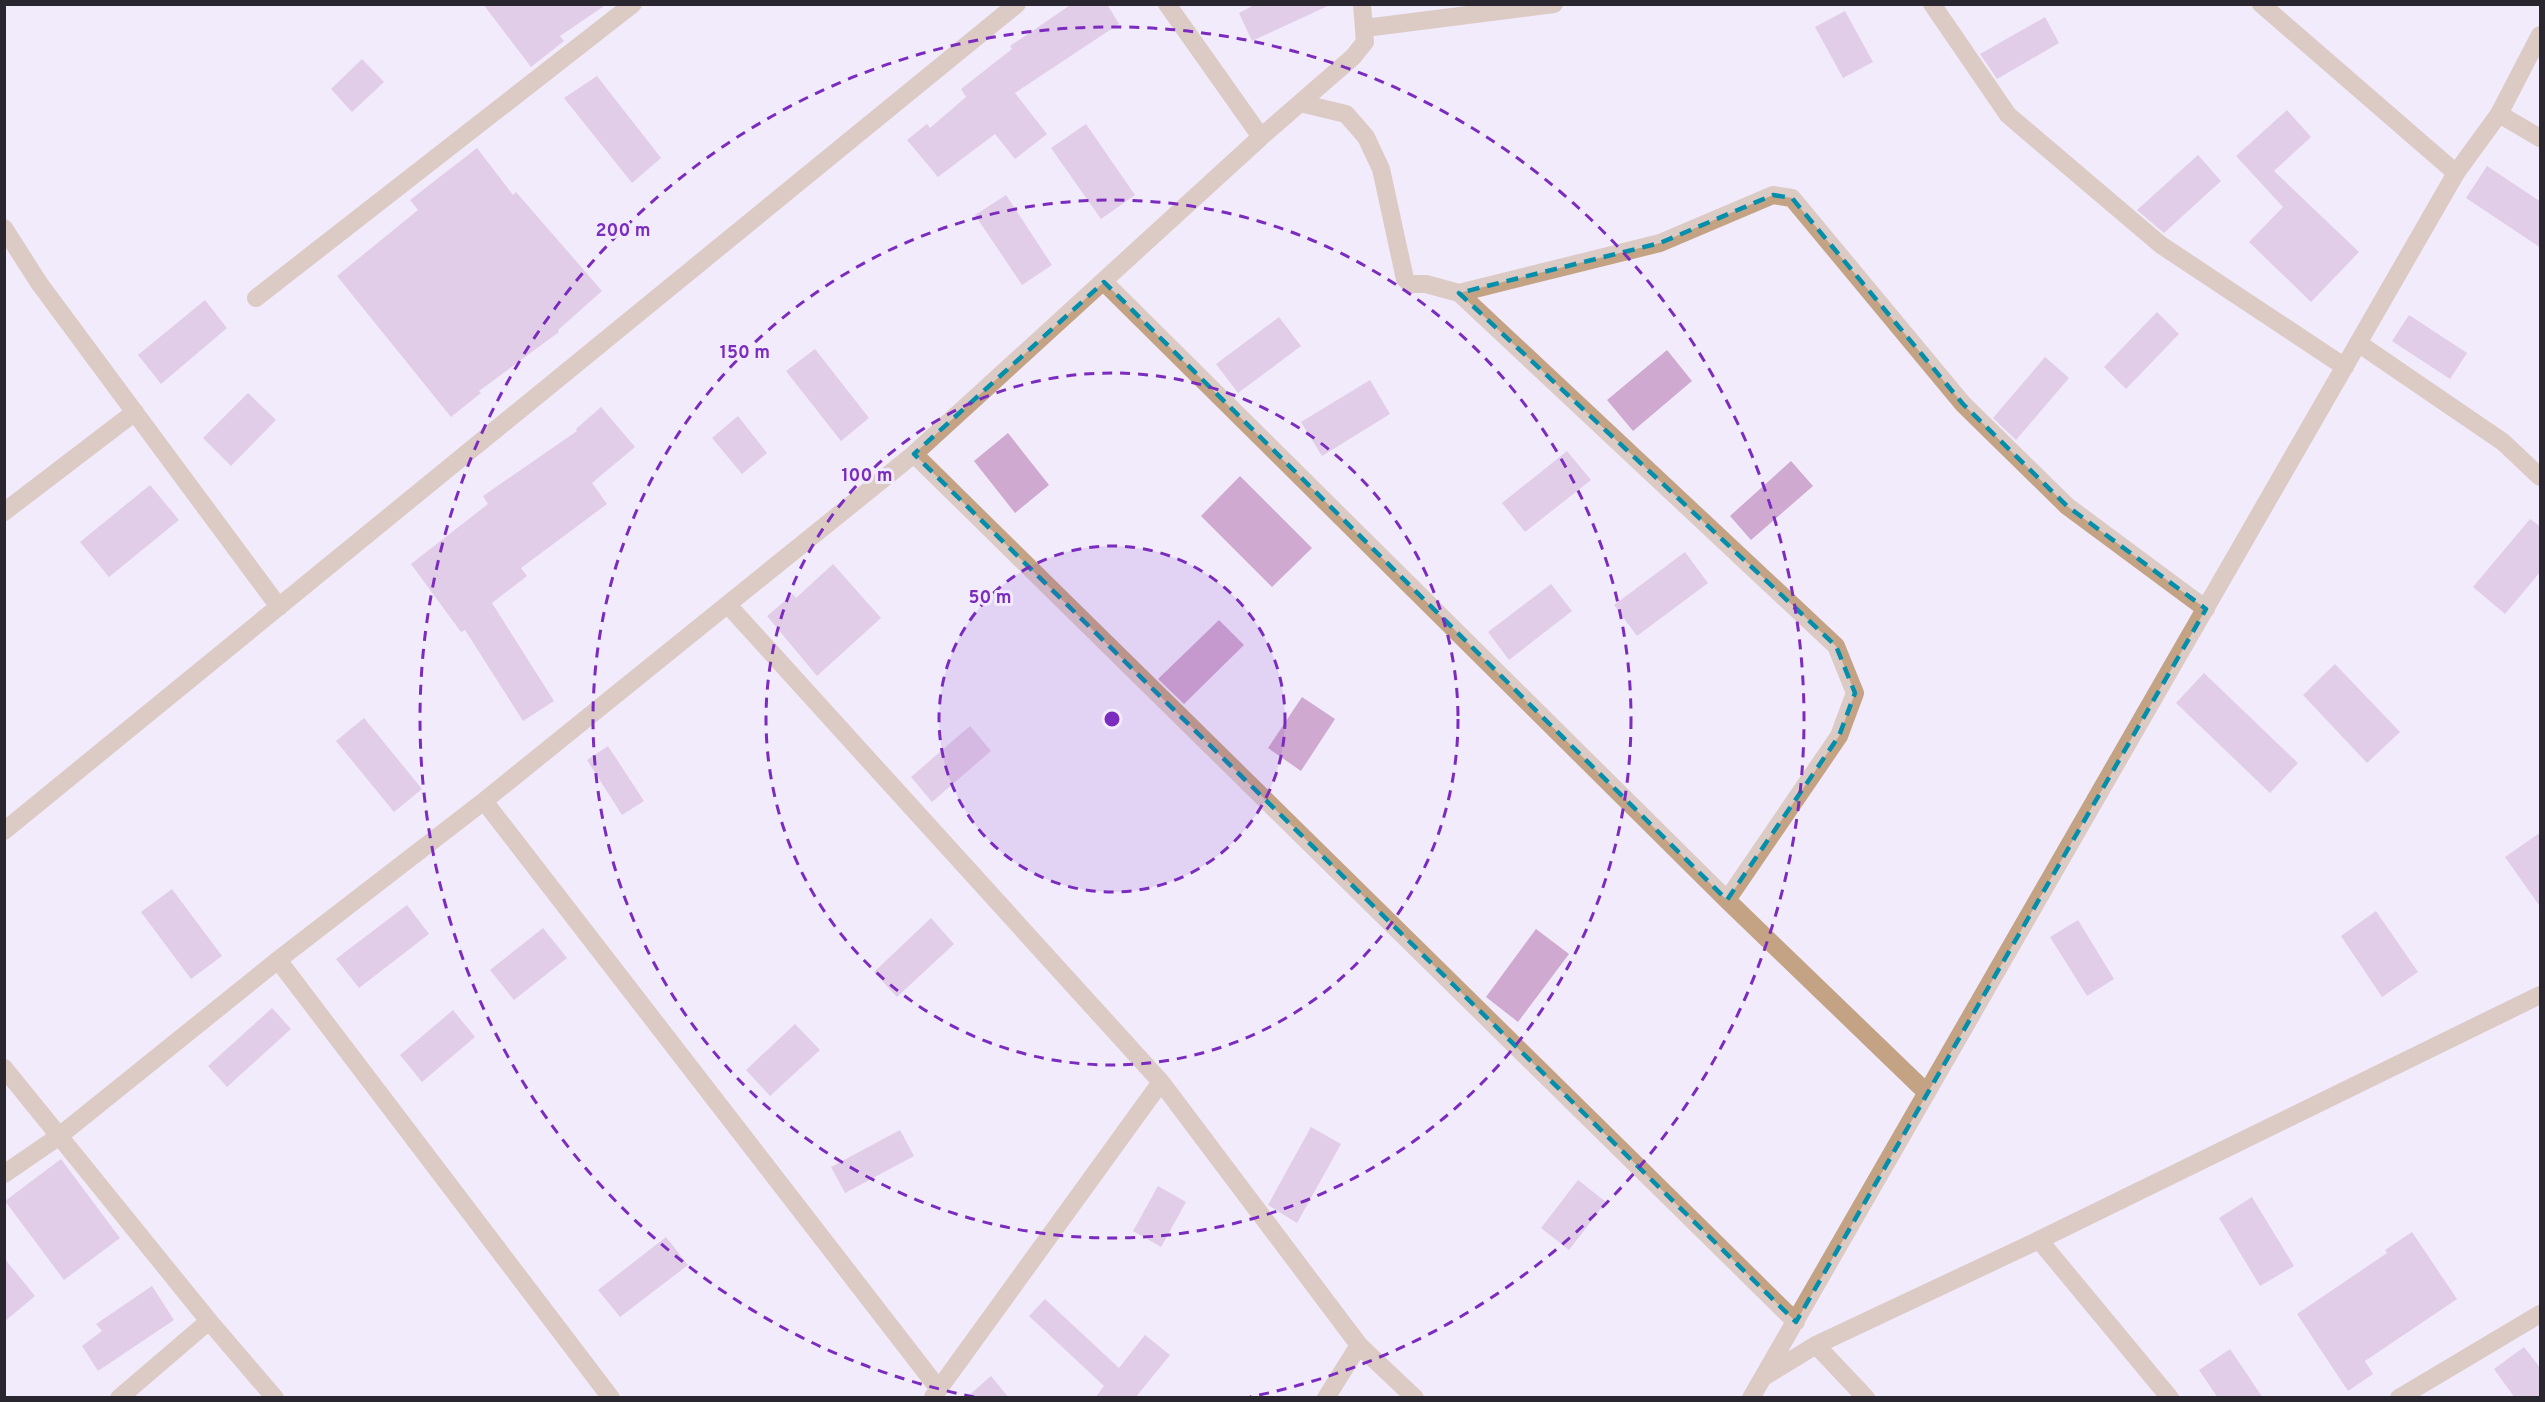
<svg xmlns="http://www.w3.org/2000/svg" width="2545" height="1402" font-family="Overpass,sans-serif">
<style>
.building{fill:#d0a9d0}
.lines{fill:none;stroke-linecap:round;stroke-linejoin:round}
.minor{stroke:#c4a384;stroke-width:18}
.marked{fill:none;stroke:#038fac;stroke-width:4.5;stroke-dasharray:12 8;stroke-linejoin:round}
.ring{fill:none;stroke:#7b2cbf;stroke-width:3;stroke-dasharray:10 8}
.centre{fill:#7b2cbf;stroke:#f1ebfc;stroke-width:3}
.ring-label{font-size:18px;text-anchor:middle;font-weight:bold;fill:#7b2cbf;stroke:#f1ebfc;stroke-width:6;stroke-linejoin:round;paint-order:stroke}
</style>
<rect width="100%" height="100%" fill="#f1ebfc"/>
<path class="building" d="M483,4H607L560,36L564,41L531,67Z
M1072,4H1107L1119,24L1015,93L1047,134L1015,159L995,134L938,177L907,140L927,124L930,128L966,97L961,89L1012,49L1010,46Z
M1256,4H1332L1252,41L1239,13Z
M1845,11L1873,62L1843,78L1815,27Z
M2045,17L2059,43L1997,79L1980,54Z
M362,59L384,82L352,112L331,89Z
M597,76L661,158L632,183L564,98Z
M2287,110L2311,137L2274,171L2359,252L2311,302L2249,242L2283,207L2236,156Z
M1086,124L1135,195L1101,219L1051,148Z
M477,148L513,195L516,192L602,291L558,330L559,332L479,391L481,393L451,417L337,276L418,210L410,200Z
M2198,155L2221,181L2164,233L2137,210Z
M2487,166L2541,202V248L2466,198Z
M1006,195L1052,265L1022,285L975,215Z
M205,300L227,328L161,384L138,355Z
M2157,312L2179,334L2126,389L2104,367Z
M2409,315L2467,353L2450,379L2392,341Z
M1279,317L1301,346L1238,393L1216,364Z
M815,349L869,418L841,441L786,371Z
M1667,350L1692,381L1633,431L1607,400Z
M2045,357L2069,378L2016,440L1993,418Z
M1370,380L1390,414L1322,456L1301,422Z
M248,393L276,420L231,466L203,438Z
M601,407L635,447L592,483L607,504L521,568L527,576L492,603L554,701L523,721L465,630L461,632L411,564L488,504L483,496L577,431L576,429Z
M738,416L767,453L742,474L712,438Z
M1008,433L1049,485L1015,513L974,461Z
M1567,451L1591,480L1525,532L1502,503Z
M1791,461L1813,486L1751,540L1730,516Z
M1240,476L1312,548L1272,587L1201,516Z
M150,485L179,520L109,577L80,542Z
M2530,519L2541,527V571L2505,614L2473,587Z
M1685,552L1708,583L1637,636L1614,605Z
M833,564L881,618L817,676L767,616L793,594L796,598Z
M1551,584L1572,611L1509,660L1488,632Z
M1219,620L1244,645L1184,704L1158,679Z
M2335,664L2400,732L2367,763L2303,695Z
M2204,673L2298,763L2270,793L2176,703Z
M1302,697L1335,719L1301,771L1268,748Z
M364,718L422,789L394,812L336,741Z
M970,726L991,751L932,802L911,777Z
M608,746L644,801L622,815L587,760Z
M2541,832V908L2505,857Z
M172,889L222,956L191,979L141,912Z
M407,905L429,934L359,988L336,959Z
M2376,911L2418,972L2382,997L2341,936Z
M931,918L954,944L897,997L874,972Z
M2078,920L2114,979L2087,996L2050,937Z
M543,928L567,958L514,1000L490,970Z
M1536,929L1569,954L1518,1022L1486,997Z
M272,1008L291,1029L227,1087L208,1066Z
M453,1010L475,1037L422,1082L400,1055Z
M795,1024L820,1050L770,1096L746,1070Z
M1311,1127L1341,1144L1297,1223L1268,1205Z
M900,1130L914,1156L845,1193L831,1167Z
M61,1159L120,1238L64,1280L5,1201Z
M1578,1180L1606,1202L1569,1250L1541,1228Z
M1158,1186L1186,1202L1161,1247L1133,1231Z
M2252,1197L2294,1266L2260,1286L2219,1218Z
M2412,1232L2457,1299L2365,1361L2373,1374L2348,1391L2297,1314L2387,1253L2385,1250Z
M666,1237L688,1265L620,1317L598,1290Z
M4,1258L35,1296L4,1322Z
M152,1286L174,1320L98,1371L82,1346L102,1331L96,1324Z
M1045,1299L1119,1368L1145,1335L1170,1355L1135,1398H1095L1104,1386L1029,1316Z
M2524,1347L2541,1369V1398H2515L2494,1369Z
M2230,1349L2263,1398H2218L2199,1370Z
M991,1376L1009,1398H966Z"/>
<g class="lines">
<path class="minor" d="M1167,4L1261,137
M1932,4L2008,115L2161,245L2345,367
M2261,4L2456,173
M1365,28L1554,4
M1300,103L1346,114L1366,137L1381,169L1405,279L1410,284H1426L1459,293L1660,243L1773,195L1792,198L1963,404L2067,506L2206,609
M2499,114L2540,138
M4,228L39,283L279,607
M1104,282L1727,900L1927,1093
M1459,293L1836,646L1855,693L1839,736L1727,900
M256,298L633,4
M2358,343L2503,442L2540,477
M914,454L1796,1322
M4,512L135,412
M728,605L1161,1082L1359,1345L1415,1398
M484,801L938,1388
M4,831L1017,4
M278,960L611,1398
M4,1068L209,1321L275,1398
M4,1174L58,1137L278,960L484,801L914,454L1261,137L1353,57L1365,42L1362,4
M2039,1240L2170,1398
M1816,1345L1866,1398
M1767,1375L1816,1345L2039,1240L2540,995
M933,1397L1161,1082
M119,1398L209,1321
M1326,1398L1359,1345
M1751,1398L2456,173L2499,114L2540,35
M2399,1398L2540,1314"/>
</g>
<path d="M0 0H2545V1402H0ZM1773,195L1792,198L1963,404L2067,506L2206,609L1796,1322L914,454L1104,282L1727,900L1839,736L1855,693L1836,646L1459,293L1660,243Z" fill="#f1ebfc" fill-opacity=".55" fill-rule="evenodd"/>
<path class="marked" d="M1773,195L1792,198L1963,404L2067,506L2206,609L1796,1322L914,454L1104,282L1727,900L1839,736L1855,693L1836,646L1459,293L1660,243Z"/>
<circle cx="1112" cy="719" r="173" fill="#7b2cbf" fill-opacity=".12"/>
<g class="ring">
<circle cx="1112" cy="719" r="173"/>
<circle cx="1112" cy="719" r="346"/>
<circle cx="1112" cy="719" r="519"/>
<path d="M974 1397A692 692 0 1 1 1250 1397"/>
</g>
<circle cx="1112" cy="719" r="9" class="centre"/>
<g class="ring-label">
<text x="623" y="236">200 m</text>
<text x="745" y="358">150 m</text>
<text x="867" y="481">100 m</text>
<text x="990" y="603">50 m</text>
</g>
<rect width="2545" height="1402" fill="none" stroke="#292630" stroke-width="12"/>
</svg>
